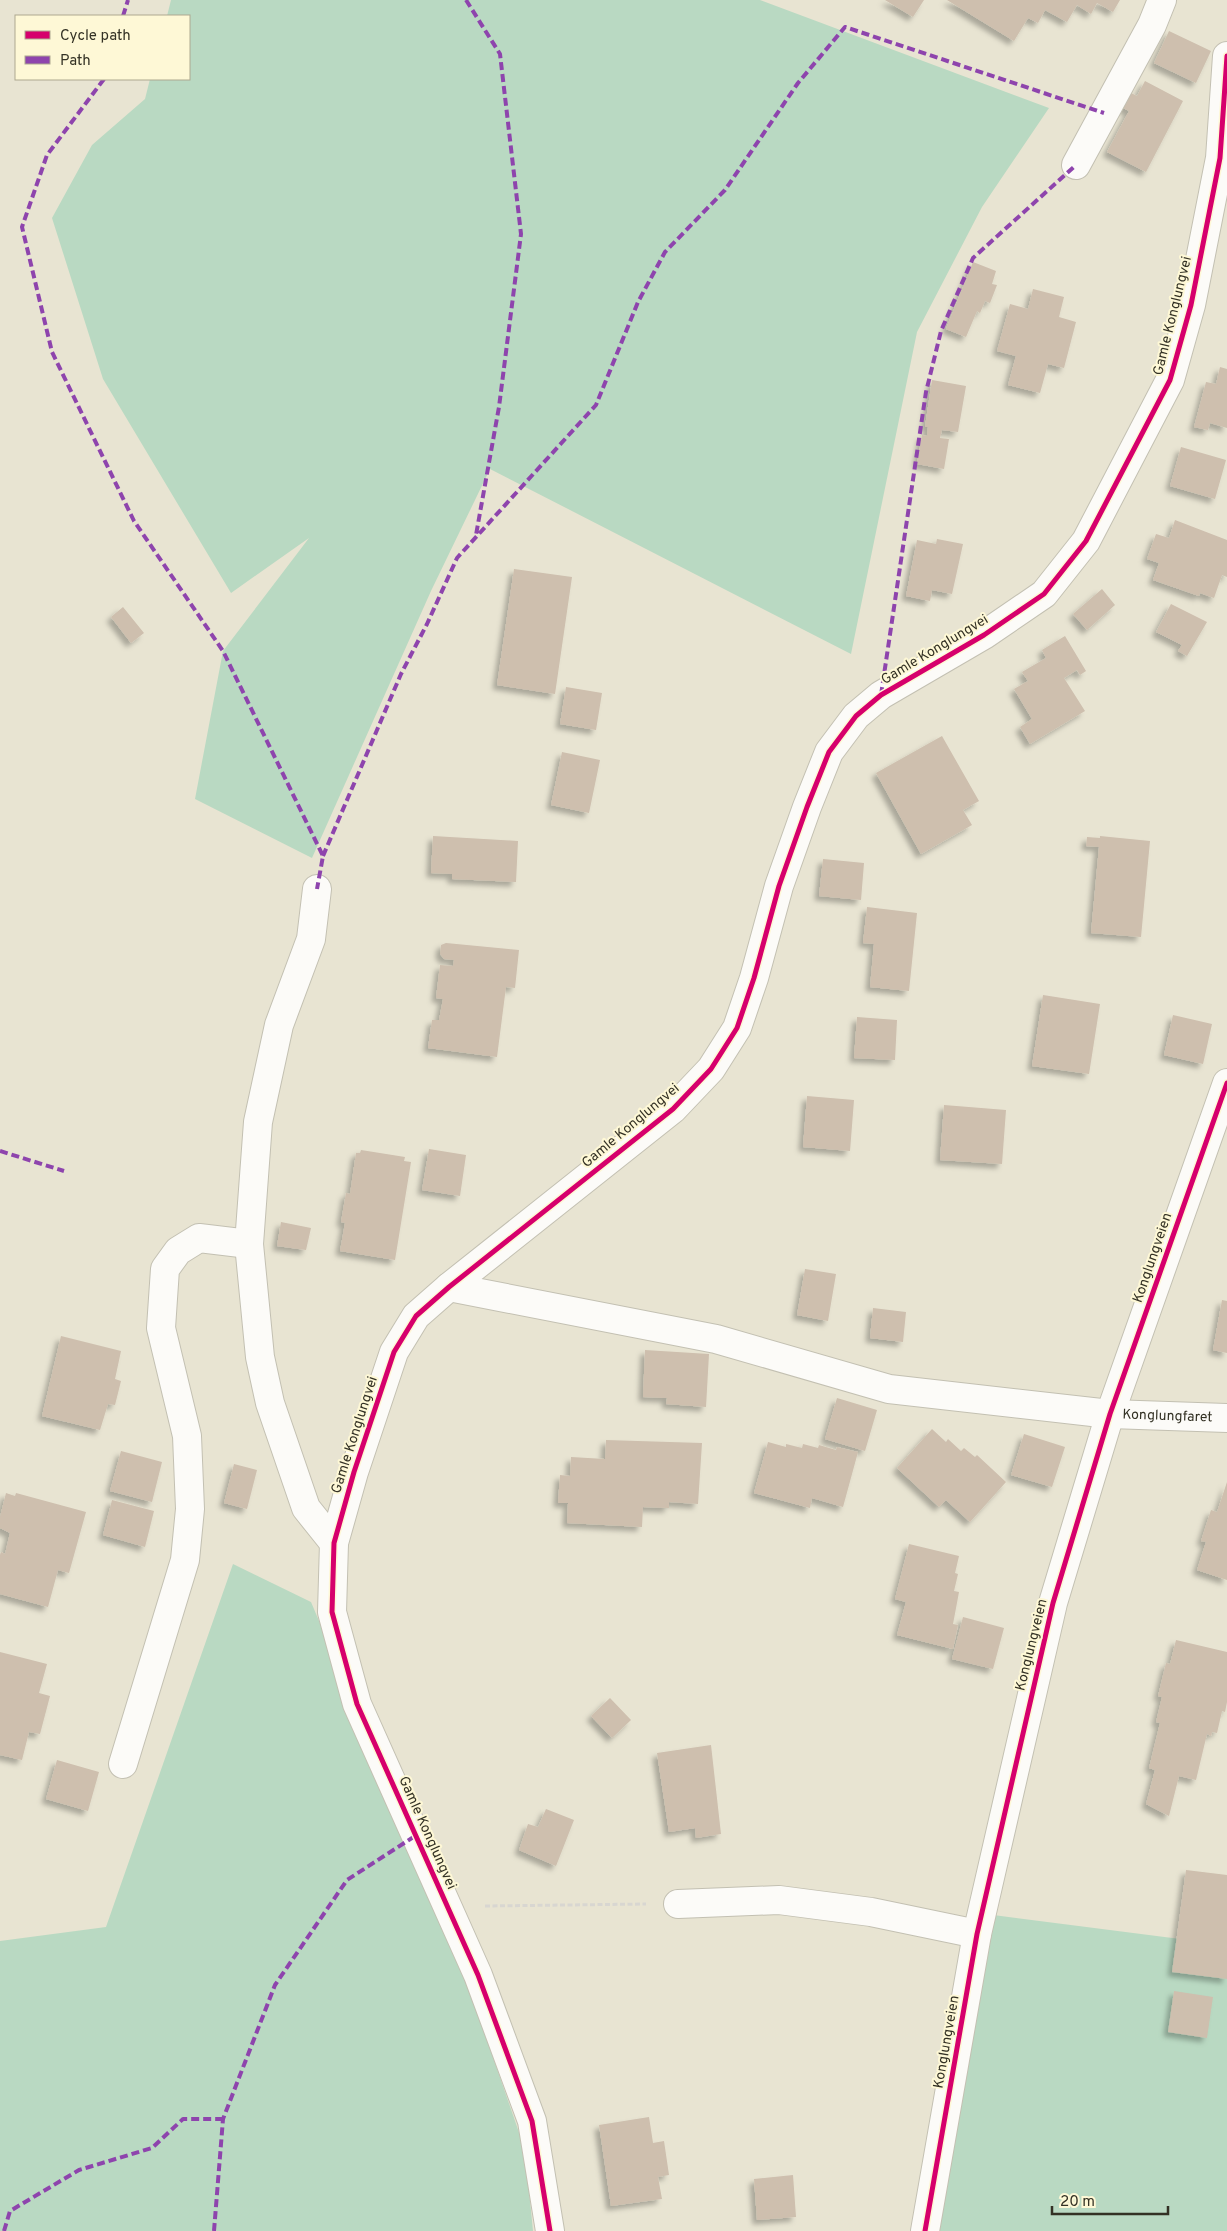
<svg xmlns="http://www.w3.org/2000/svg" width="1227" height="2231" font-family="Overpass,sans-serif">
<style>
.green{fill:#b9d9c2}
.building{fill:#cebfae;filter:url(#shadow)}
.lines{fill:none;stroke-linecap:round;stroke-linejoin:round}
.minor-casing{stroke:#c3c0b2;stroke-width:30}
.path{stroke:#d8d6d1;stroke-width:3;stroke-dasharray:5 2.5;stroke-linecap:butt}
.minor{stroke:#fcfbf8;stroke-width:28}
.quiet{stroke:#8e44ad;stroke-width:4;stroke-dasharray:8 4;stroke-linecap:butt}
.cycleway-casing{stroke:#fef8d6;stroke-width:8}
.cycleway{stroke:#d6006c;stroke-width:5}
.labels{text-anchor:middle;dominant-baseline:central;stroke-width:4;stroke-linejoin:round;paint-order:stroke}
.street-label{font-size:14px;fill:#333124;stroke:#fef8d6}
</style>
<defs>
<filter id="shadow"><feDropShadow dx="-4.5" dy="4.5" stdDeviation="2.5" flood-color="#0004"/></filter>
</defs>
<rect width="100%" height="100%" fill="#e8e4d2"/>
<path class="green" d="M171,0H760L1049,108L982,207L917,332L851,654L490,469L431,591L312,858L195,799L223,651L309,538L231,593L103,379L52,218L92,145L145,99L150,79H189V16H167Z
M233,1564L311,1602L449,1929L525,2150L533,2231H0V1941L106,1927Z
M978,1913L1227,1945V2231H911Z"/>
<path class="building" d="M885,0H924L913,17Z
M947,0H1120L1113,12L1097,3L1091,14L1077,5L1067,22L1045,10L1038,23L1028,18L1014,41Z
M1169,31L1211,51L1196,83L1154,63Z
M1145,81L1183,101L1146,172L1107,152L1129,111L1121,107L1129,92L1137,96Z
M973,262L996,271L992,284L997,285L990,303L985,301L980,313L977,311L966,337L946,329Z
M1033,289L1064,297L1059,317L1076,322L1064,368L1048,364L1040,393L1008,385L1016,356L997,351L1010,304L1028,309Z
M1220,367L1227,369V428L1210,423L1208,430L1194,427L1206,382L1216,384Z
M932,380L966,386L958,432L942,430L940,438L949,439L944,469L917,464L922,435L927,436L928,427H925Z
M1181,447L1226,460L1215,499L1170,486Z
M1175,520L1227,540V577L1222,575L1214,598L1200,593L1199,596L1153,580L1159,563L1147,559L1156,534L1169,538Z
M937,539L963,544L952,594L932,590L930,601L906,596L917,540L936,544Z
M514,569L572,577L555,694L497,685Z
M1102,589L1115,605L1087,630L1073,614Z
M1171,604L1207,622L1187,656L1178,651L1182,645L1156,632Z
M123,607L144,633L131,643L111,617Z
M1065,636L1086,671L1080,675L1077,670L1064,678L1085,711L1030,744L1020,727L1032,719L1014,689L1028,681L1022,672L1046,658L1042,650Z
M566,687L602,693L596,730L560,724Z
M942,736L979,801L963,810L972,825L921,854L876,773Z
M562,752L600,760L589,813L551,805Z
M433,836L518,841L516,882L452,879V874L431,873Z
M1100,836L1150,841L1141,937L1091,933L1099,847L1086,846L1087,837L1100,838Z
M823,859L864,863L861,900L819,896Z
M867,907L917,913L909,991L870,987L874,944L863,943Z
M446,943L519,950L515,988L506,987L497,1057L428,1048L432,1020H439L443,999L436,998L440,965L453,966L454,960L444,959L440,954L441,945Z
M1043,995L1100,1004L1089,1074L1032,1066Z
M1173,1015L1212,1024L1203,1064L1164,1055Z
M857,1017L897,1020L895,1060L854,1058Z
M807,1096L854,1100L850,1151L803,1147Z
M944,1105L1006,1110L1002,1164L940,1160Z
M429,1149L466,1155L460,1196L422,1190Z
M361,1150L405,1157L404,1161L411,1162L395,1260L340,1251L345,1223L341,1222L346,1193L350,1194L356,1153H360Z
M281,1222L311,1228L306,1250L277,1246Z
M805,1269L836,1274L828,1321L797,1315Z
M1222,1300L1227,1301V1353L1213,1350Z
M873,1308L906,1312L903,1342L870,1338Z
M61,1336L121,1351L115,1379L121,1381L115,1405L108,1404L100,1430L42,1416Z
M645,1350L709,1354L706,1407L666,1404L667,1398L643,1397Z
M837,1398L877,1410L865,1451L825,1439Z
M932,1429L946,1442L948,1439L961,1451L964,1448L975,1457L977,1455L1006,1482L970,1522L946,1500L939,1507L897,1468Z
M1024,1434L1065,1447L1052,1487L1011,1475Z
M606,1440L702,1443L698,1504L669,1502V1508L643,1507L642,1527L567,1523L568,1503H558L560,1475L570,1476L571,1457L605,1459Z
M768,1442L786,1447V1444L802,1448L803,1444L818,1448L819,1445L836,1450L837,1447L858,1452L843,1507L812,1498L810,1508L754,1493Z
M121,1451L162,1462L152,1502L110,1491Z
M234,1464L257,1470L247,1509L224,1503Z
M1227,1482V1580L1197,1570L1206,1542L1201,1541L1211,1510L1217,1512Z
M6,1493L15,1496L16,1493L86,1512L69,1573L58,1570L48,1607L0,1594V1555L1,1552L5,1554L10,1533L0,1528V1517Z
M112,1500L154,1511L145,1547L103,1535Z
M909,1544L959,1556L955,1573L958,1574L954,1591L959,1592L953,1624L958,1625L953,1649L897,1635L906,1602L895,1599Z
M963,1617L1004,1628L993,1669L952,1659Z
M1176,1640L1227,1652V1702L1225,1712L1222,1711L1217,1733L1212,1732L1211,1736L1207,1734L1196,1780L1179,1776L1169,1816L1146,1804L1155,1770L1149,1768L1160,1723L1156,1722L1162,1697L1158,1696L1166,1663L1170,1664Z
M0,1652L47,1664L39,1693L50,1696L40,1734L29,1732L22,1760L0,1755Z
M610,1698L631,1720L612,1738L591,1716Z
M711,1745L721,1834L696,1838L695,1828L669,1832L657,1753Z
M57,1760L99,1772L88,1811L46,1799Z
M546,1809L574,1820L556,1866L519,1850L528,1824L538,1827Z
M1186,1870L1227,1875V1979L1172,1972Z
M1174,1991L1213,1997L1207,2038L1168,2032Z
M649,2117L653,2143L664,2141L669,2175L658,2177L662,2199L611,2206L599,2125Z
M793,2175L796,2217L757,2220L754,2179Z"/>
<g class="lines">
<g class="minor-casing">
<g id="minor">
<path d="M1076,165L1152,25L1162,0"/>
<path d="M317,889L311,939L279,1025L258,1122L249,1244L260,1357L270,1403L306,1508L334,1543"/>
<path id="s1" d="M449,1287L716,1339L889,1389L1110,1414L1227,1418"/>
<path d="M123,1764L185,1560L190,1509L187,1436L161,1328L165,1269L178,1251L199,1238L249,1244"/>
<path d="M678,1904L779,1900L871,1912L977,1934"/>
<path d="M550,2231L532,2121L478,1975L357,1704L332,1612L334,1543L354,1472L394,1352L416,1316L449,1287L673,1109L711,1069L737,1028L754,978L779,886L807,807L829,752L856,716L881,695L984,635L1044,594L1086,541L1170,380L1191,305L1220,158L1227,56"/>
<path d="M925,2231L977,1934L1053,1603L1110,1414L1227,1083"/>
</g>
</g>
<path class="path" d="M485,1906L646,1904"/>
<use href="#minor" class="minor"/>
<path class="quiet" d="M466,0L500,54L521,234L499,407L476,535
M123,16L128,0
M104,79L47,155L22,227L52,352L134,521L223,651L323,856L317,889
M881,695L926,392L941,331L973,258L1076,165
M323,856L401,674L427,624L457,558L596,405L638,302L665,252L725,190L798,83L845,27L1104,113
M0,1151L64,1171
M4,2231L10,2211L79,2170L152,2148L183,2119H223
M214,2231L223,2119L275,1985L347,1880L415,1836"/>
<g class="cycleway-casing">
<path id="cycleway" d="M550,2231L532,2121L478,1975L357,1704L332,1612L334,1543L354,1472L394,1352L416,1316L449,1287L673,1109L711,1069L737,1028L754,978L779,886L807,807L829,752L856,716L881,695L984,635L1044,594L1086,541L1170,380L1191,305L1220,158L1227,56
M925,2231L977,1934L1053,1603L1110,1414L1227,1083"/>
</g>
<use href="#cycleway" class="cycleway"/>
</g>
<g class="labels">
<g class="street-label">
<text transform="translate(1173 316) rotate(-76)">Gamle Konglungvei</text>
<text transform="translate(935 650) rotate(-31)">Gamle Konglungvei</text>
<text transform="translate(631 1126) rotate(-40)">Gamle Konglungvei</text>
<text transform="translate(1153 1258) rotate(-71)">Konglungveien</text>
<text stroke="none"><textPath href="#s1" startOffset="732">Konglungfaret</textPath></text>
<text transform="translate(355 1435) rotate(-72)">Gamle Konglungvei</text>
<text transform="translate(1032 1645) rotate(-76)">Konglungveien</text>
<text transform="translate(427 1833) rotate(66)">Gamle Konglungvei</text>
<text transform="translate(947 2042) rotate(-80)">Konglungveien</text>
</g>
</g>
<rect x="15" y="15" width="175" height="65" fill="#fef8d6" stroke="#ada88f"/>
<rect x="25" y="31" width="25" height="8" fill="#d6006c" stroke="#ada88f"/>
<text x="60" y="40" font-size="15" fill="#333124">Cycle path</text>
<rect x="25" y="56" width="25" height="8" fill="#8e44ad" stroke="#ada88f"/>
<text x="60" y="65" font-size="15" fill="#333124">Path</text>
<path d="M1052 2206v8h116v-8" fill="none" stroke="#333124" stroke-width="2.5"/>
<text x="1060" y="2206" font-size="15" fill="#333124" stroke="#fef8d6" stroke-width="4" paint-order="stroke">20 m</text>
</svg>
